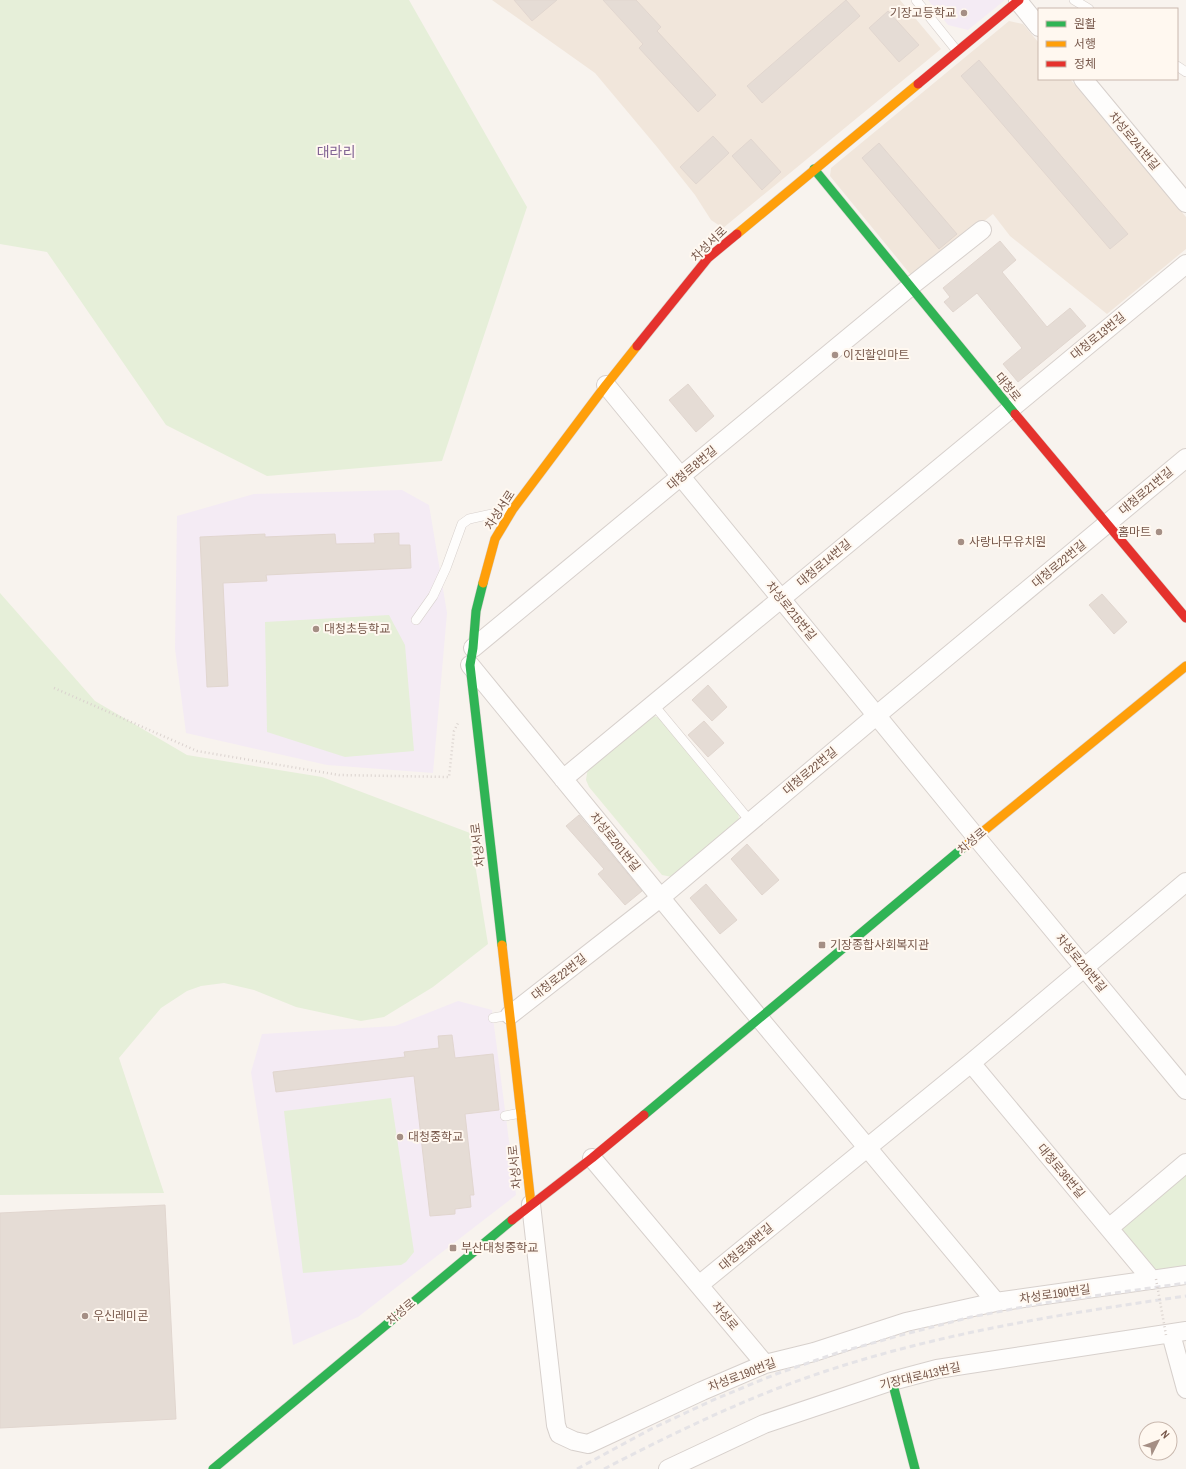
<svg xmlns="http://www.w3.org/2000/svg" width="1186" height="1469" font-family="'Archivo Narrow','Noto Sans KR',sans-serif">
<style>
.residential{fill:#f1e6db}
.education{fill:#f4ebf4}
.green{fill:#e6efd9}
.building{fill:#e5dcd5;stroke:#e1d6cf}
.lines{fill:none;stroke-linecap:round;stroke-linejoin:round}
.lane-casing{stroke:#d7d0cc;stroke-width:10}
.street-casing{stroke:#d7d0cc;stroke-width:20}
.fast-casing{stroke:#d8cfca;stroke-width:10}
.slow-casing{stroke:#d8cfca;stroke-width:10}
.jam-casing{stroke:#d8cfca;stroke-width:10}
.path{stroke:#dad2ce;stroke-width:2.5;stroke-dasharray:1 3;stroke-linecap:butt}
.lane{stroke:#fefdfc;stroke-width:9}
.street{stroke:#fefdfc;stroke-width:18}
.fast{stroke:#30b455;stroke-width:9}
.slow{stroke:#ff9f0a;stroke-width:9}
.jam{stroke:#e5322d;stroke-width:9}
.rail{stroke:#e5e3e6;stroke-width:3;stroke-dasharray:6 4;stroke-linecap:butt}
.path-bridge{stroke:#dad2ce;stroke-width:2.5;stroke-dasharray:1 3;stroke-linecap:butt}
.poi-dot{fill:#a58f85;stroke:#fff8f0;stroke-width:1.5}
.labels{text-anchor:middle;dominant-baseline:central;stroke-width:4;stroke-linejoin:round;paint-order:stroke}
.poi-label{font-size:12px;fill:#78594c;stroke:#fff8f0;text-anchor:start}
.street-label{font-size:12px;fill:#78594c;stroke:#fff8f0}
.quarter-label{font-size:14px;fill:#816494;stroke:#fff8f0}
</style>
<rect width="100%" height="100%" fill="#f8f3ee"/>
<path class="residential" d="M492,0H900L941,49L723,228L711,220L695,195L657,147L595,73Z
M1009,21L1023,24L1039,43V79H1070L1186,217V249L1107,314L1010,236L993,214L919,273L911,275L830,176L831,168Z"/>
<path class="education" d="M928,0H1005L968,30L948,25Z
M402,490L429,505L447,613L433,773L327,765L186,733L175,649L177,516L254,494Z
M458,1001L492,1010L516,1195L358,1317L293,1345L251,1072L262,1034L395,1026Z"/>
<path class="green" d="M0,0H409L527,207L442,461L267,476L166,425L47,252L0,244Z
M0,593L95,701L187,755L322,777L470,833L488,944L433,987L384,1017L361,1021L296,1007L254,990L224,983L201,986L187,991L161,1008L119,1058L164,1193L0,1195Z
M389,615L405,645L414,751L345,757L267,732L265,622Z
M651,715L663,719L738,810L739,820L672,877L662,875L589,787L586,780L588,767Z
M391,1098L414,1252L406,1262L401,1265L303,1273L284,1111Z
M1186,1166V1265L1155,1270L1117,1227Z"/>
<path class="building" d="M514,0H557L532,21Z
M603,0H636L661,27L657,31L716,95L698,112L639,48L643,44Z
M846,0L860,16L762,103L747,86Z
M888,11L919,45L899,62L869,28Z
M979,60L1128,234L1110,249L961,76Z
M713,136L729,153L696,184L680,167Z
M751,139L781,172L762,190L732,156Z
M879,143L957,234L939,249L862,158Z
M1000,241L1016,260L1002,272L1047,327L1070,308L1086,326L1018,382L1003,364L1022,348L977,293L953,312L944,302L950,297L943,288Z
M688,384L714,416L696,432L669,400Z
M399,533V545H410L411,568L266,575L267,581L223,583L228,686L207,687L200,537L265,534V537L335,534L336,544L375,543L374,534Z
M1102,594L1127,622L1114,634L1089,605Z
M708,685L727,707L712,721L692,700Z
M704,721L724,743L708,757L688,735Z
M579,815L642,891L625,905L598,874L604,869L566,826Z
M747,844L779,880L762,895L731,859Z
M706,884L737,920L720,934L690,898Z
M452,1035L455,1058L493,1054L499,1110L465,1114L474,1195H470L471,1207L455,1209V1214L430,1216L414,1076L276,1092L273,1072L405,1057L404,1052L439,1048L438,1036Z
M165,1205L176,1419L0,1428V1213Z"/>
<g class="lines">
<g class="lane-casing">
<path id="lane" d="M916,0L957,51
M1074,0L1089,9
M1177,66L1186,72
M416,620L433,596L446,568L462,524L469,519L510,510
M653,704L750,821
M493,1018L510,1015
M505,1116L521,1113"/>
</g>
<g class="street-casing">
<path id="street" d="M1018,1L1039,27
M1083,79L1186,203
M606,385L976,837L1186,1090
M473,648L911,286L982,230
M470,665L760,1019L996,1302
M563,779L1186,264
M510,1015L660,898L877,715L1186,458
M971,1063L1152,1280
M592,1158L765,1364
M531,1204L556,1425L559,1434L574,1441L588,1444L597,1440L702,1391L765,1364L814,1352L906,1322L996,1302L1186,1275
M1109,1228L1186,1163
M699,1285L971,1063L1186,882
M1171,1334L1186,1389
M668,1469L764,1424L892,1381L937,1369L1186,1331"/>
</g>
<g class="fast-casing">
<path id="fast" d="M814,169L1015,414
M483,583L476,611L473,648L470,665L502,945
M644,1115L964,847
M892,1381L915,1469
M213,1469L512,1220"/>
</g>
<g class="slow-casing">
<path id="slow" d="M737,234L918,84
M483,583L495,539L513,509L606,385L637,346
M964,847L1186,666
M502,945L531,1204"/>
</g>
<g class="jam-casing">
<path id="jam" d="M918,84L1019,0
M637,346L708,258L737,234
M1015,414L1186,618
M512,1220L592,1158L644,1115"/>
</g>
<path class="path" d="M54,688L197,751L339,775L449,777L454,731L458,723"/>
<use href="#lane" class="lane"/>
<use href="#street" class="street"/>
<use href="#fast" class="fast"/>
<use href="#slow" class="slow"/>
<use href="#jam" class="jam"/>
<path class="rail" d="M577,1469L651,1429L713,1400L776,1374L837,1353L905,1334L971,1317L1044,1303L1186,1283
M604,1469C660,1440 717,1412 776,1389C907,1338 1048,1316 1186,1296"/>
<path class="path-bridge" d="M1156,1279L1166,1335"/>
</g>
<g class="poi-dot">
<circle cx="964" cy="13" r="4"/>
<circle cx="835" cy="355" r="4"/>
<circle cx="1159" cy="532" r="4"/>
<circle cx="961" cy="542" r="4"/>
<circle cx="316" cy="629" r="4"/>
<rect x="818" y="941" width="8" height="8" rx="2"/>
<circle cx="400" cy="1137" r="4"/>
<rect x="449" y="1244" width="8" height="8" rx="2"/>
<circle cx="85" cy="1316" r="4"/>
</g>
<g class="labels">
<g class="poi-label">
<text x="956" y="13" text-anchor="end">기장고등학교</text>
<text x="843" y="355">이진할인마트</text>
<text x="1151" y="532" text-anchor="end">홈마트</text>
<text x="969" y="542">사랑나무유치원</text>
<text x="324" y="629">대청초등학교</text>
<text x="830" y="945">기장종합사회복지관</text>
<text x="408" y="1137">대청중학교</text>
<text x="461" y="1248">부산대청중학교</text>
<text x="93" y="1316">우신레미콘</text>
</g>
<g class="street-label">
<text transform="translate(1134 141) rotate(50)">차성로241번길</text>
<text transform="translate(709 244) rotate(-44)">차성서로</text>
<text transform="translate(1098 336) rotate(-39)">대청로13번길</text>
<text transform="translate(1008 387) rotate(51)">대청로</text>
<text transform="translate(692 468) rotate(-40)">대청로8번길</text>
<text transform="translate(1146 491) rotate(-40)">대청로21번길</text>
<text transform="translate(500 510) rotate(-57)">차성서로</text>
<text transform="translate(824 563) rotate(-40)">대청로14번길</text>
<text transform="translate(1059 564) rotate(-40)">대청로22번길</text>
<text transform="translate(791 611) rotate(51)">차성로215번길</text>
<text transform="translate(810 771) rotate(-40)">대청로22번길</text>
<text transform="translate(972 841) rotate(-40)">차성로</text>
<text transform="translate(615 842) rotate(51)">차성로201번길</text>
<text transform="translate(478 845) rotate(-97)">차성서로</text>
<text transform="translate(1081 963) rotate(50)">차성로216번길</text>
<text transform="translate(559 977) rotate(-38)">대청로22번길</text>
<text transform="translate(515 1167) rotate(-96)">차성서로</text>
<text transform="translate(1061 1171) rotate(50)">대청로36번길</text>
<text transform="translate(746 1247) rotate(-40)">대청로36번길</text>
<text transform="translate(1055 1294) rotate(-8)">차성로190번길</text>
<text transform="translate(401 1312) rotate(-40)">차성로</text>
<text transform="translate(725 1316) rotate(50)">차성로</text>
<text transform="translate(742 1375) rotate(-21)">차성로190번길</text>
<text transform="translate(920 1376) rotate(-13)">기장대로413번길</text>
</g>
<g class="quarter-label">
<text x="336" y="152">대라리</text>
</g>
</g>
<rect x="1038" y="8" width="140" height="72" fill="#fff8f0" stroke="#c9b8ae"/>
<rect x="1046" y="21" width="20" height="6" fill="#30b455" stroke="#c9b8ae"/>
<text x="1074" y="28" font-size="12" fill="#78594c">원활</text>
<rect x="1046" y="41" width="20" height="6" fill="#ff9f0a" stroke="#c9b8ae"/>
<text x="1074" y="48" font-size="12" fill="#78594c">서행</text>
<rect x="1046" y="61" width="20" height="6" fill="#e5322d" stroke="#c9b8ae"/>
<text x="1074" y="68" font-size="12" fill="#78594c">정체</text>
<g transform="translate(1158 1441) rotate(48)"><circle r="19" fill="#fff8f0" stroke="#c9b8ae"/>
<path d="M0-3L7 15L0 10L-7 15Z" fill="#a58f85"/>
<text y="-6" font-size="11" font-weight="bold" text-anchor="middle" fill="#78594c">N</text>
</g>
</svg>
